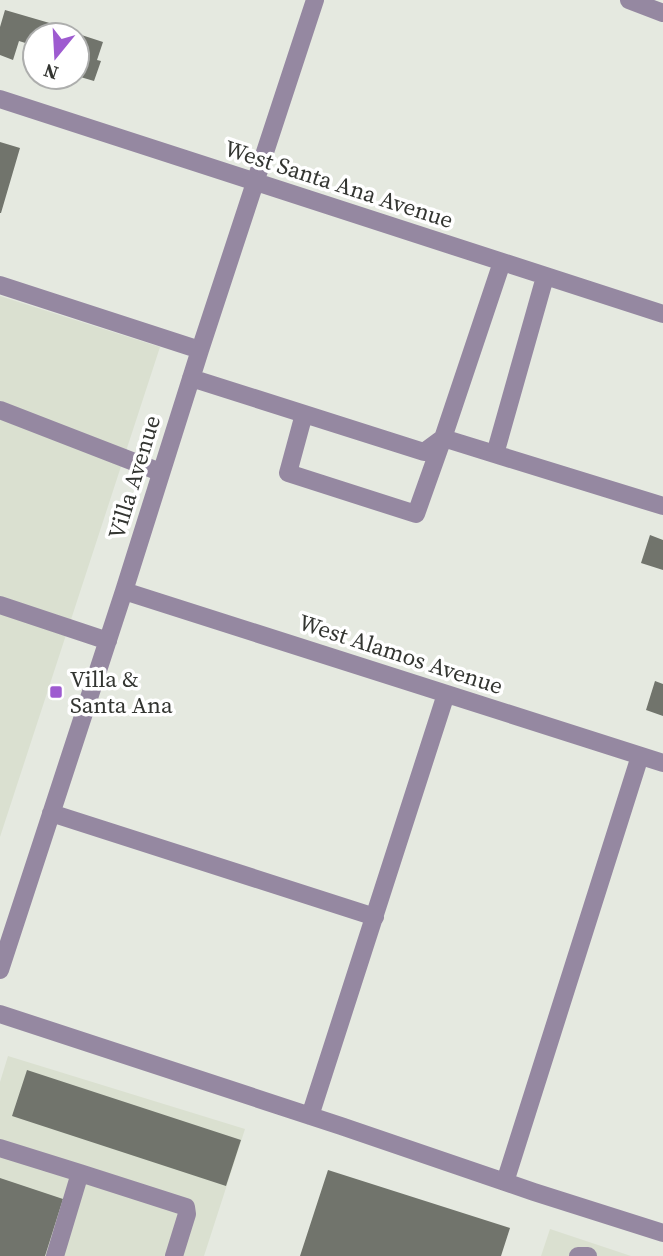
<svg xmlns="http://www.w3.org/2000/svg" width="663" height="1256" font-family="'Source Serif 4',serif">
<style>
.built{fill:#dae0d0}
.building{fill:#71746c}
.lines{fill:none;stroke-linecap:round;stroke-linejoin:round}
.minor{stroke:#9588a1;stroke-width:18}
.poi-dot{fill:#9e5bd0;stroke:#fff;stroke-width:2.5}
.labels{text-anchor:middle;dominant-baseline:central;stroke-width:7;stroke-linejoin:round;paint-order:stroke}
.street-label{font-size:23px;fill:#333531;stroke:#fff}
.poi-label{font-size:23px;fill:#333531;stroke:#fff;text-anchor:start}
</style>
<rect width="100%" height="100%" fill="#e5e9e0"/>
<path class="built" d="M0,296L160,347L0,837Z
M8,1056L245,1129L204,1256H0V1082Z
M550,1229L631,1256H541Z"/>
<path class="building" d="M5,10L53,24L49,35H35V46L19,41L13,60L0,55V27Z
M60,28L103,42L97,60L101,61L94,81L77,76V35H57Z
M0,142L20,148L1,213H0Z
M650,535L663,540V570L641,563Z
M655,681L663,684V716L646,710Z
M27,1070L241,1140L226,1186L12,1116Z
M328,1170L510,1228L501,1256H300Z
M0,1178L63,1199L45,1256H0Z"/>
<g class="lines">
<path class="minor" d="M629,0L663,13
M0,99L663,314
M0,285L200,350
M191,378L424,452L443,438L502,262
M0,410L160,472
M304,414L288,473L416,514L443,438L663,506
M495,454L545,277
M124,591L663,763
M0,605L108,641
M51,813L375,917
M0,970L124,591L200,350L315,0
M0,1014L341,1126L534,1192L663,1233
M310,1116L446,694
M0,1148L80,1173L55,1256
M80,1173L186,1207L187,1214L174,1256
M505,1182L640,756
M578,1256H588"/>
</g>
<rect class="poi-dot" x="49" y="685" width="14" height="14" rx="3.5"/>
<g class="labels">
<g class="street-label">
<text transform="translate(339 184) rotate(18)">West Santa Ana Avenue</text>
<text transform="translate(134 477) rotate(-73)">Villa Avenue</text>
<text transform="translate(401 654) rotate(18)">West Alamos Avenue</text>
</g>
<g class="poi-label">
<text x="70" y="679">Villa &amp;<tspan x="70" dy="26">Santa Ana</tspan></text>
</g>
</g>
<g transform="translate(56 56) rotate(198)"><circle r="33" fill="#ffffff" stroke="#adaead" stroke-width="2"/>
<path d="M0-5L12 26L0 18L-12 26Z" fill="#9e5bd0"/>
<text y="-10" font-size="19" font-weight="bold" text-anchor="middle" fill="#333531">N</text>
</g>
</svg>
